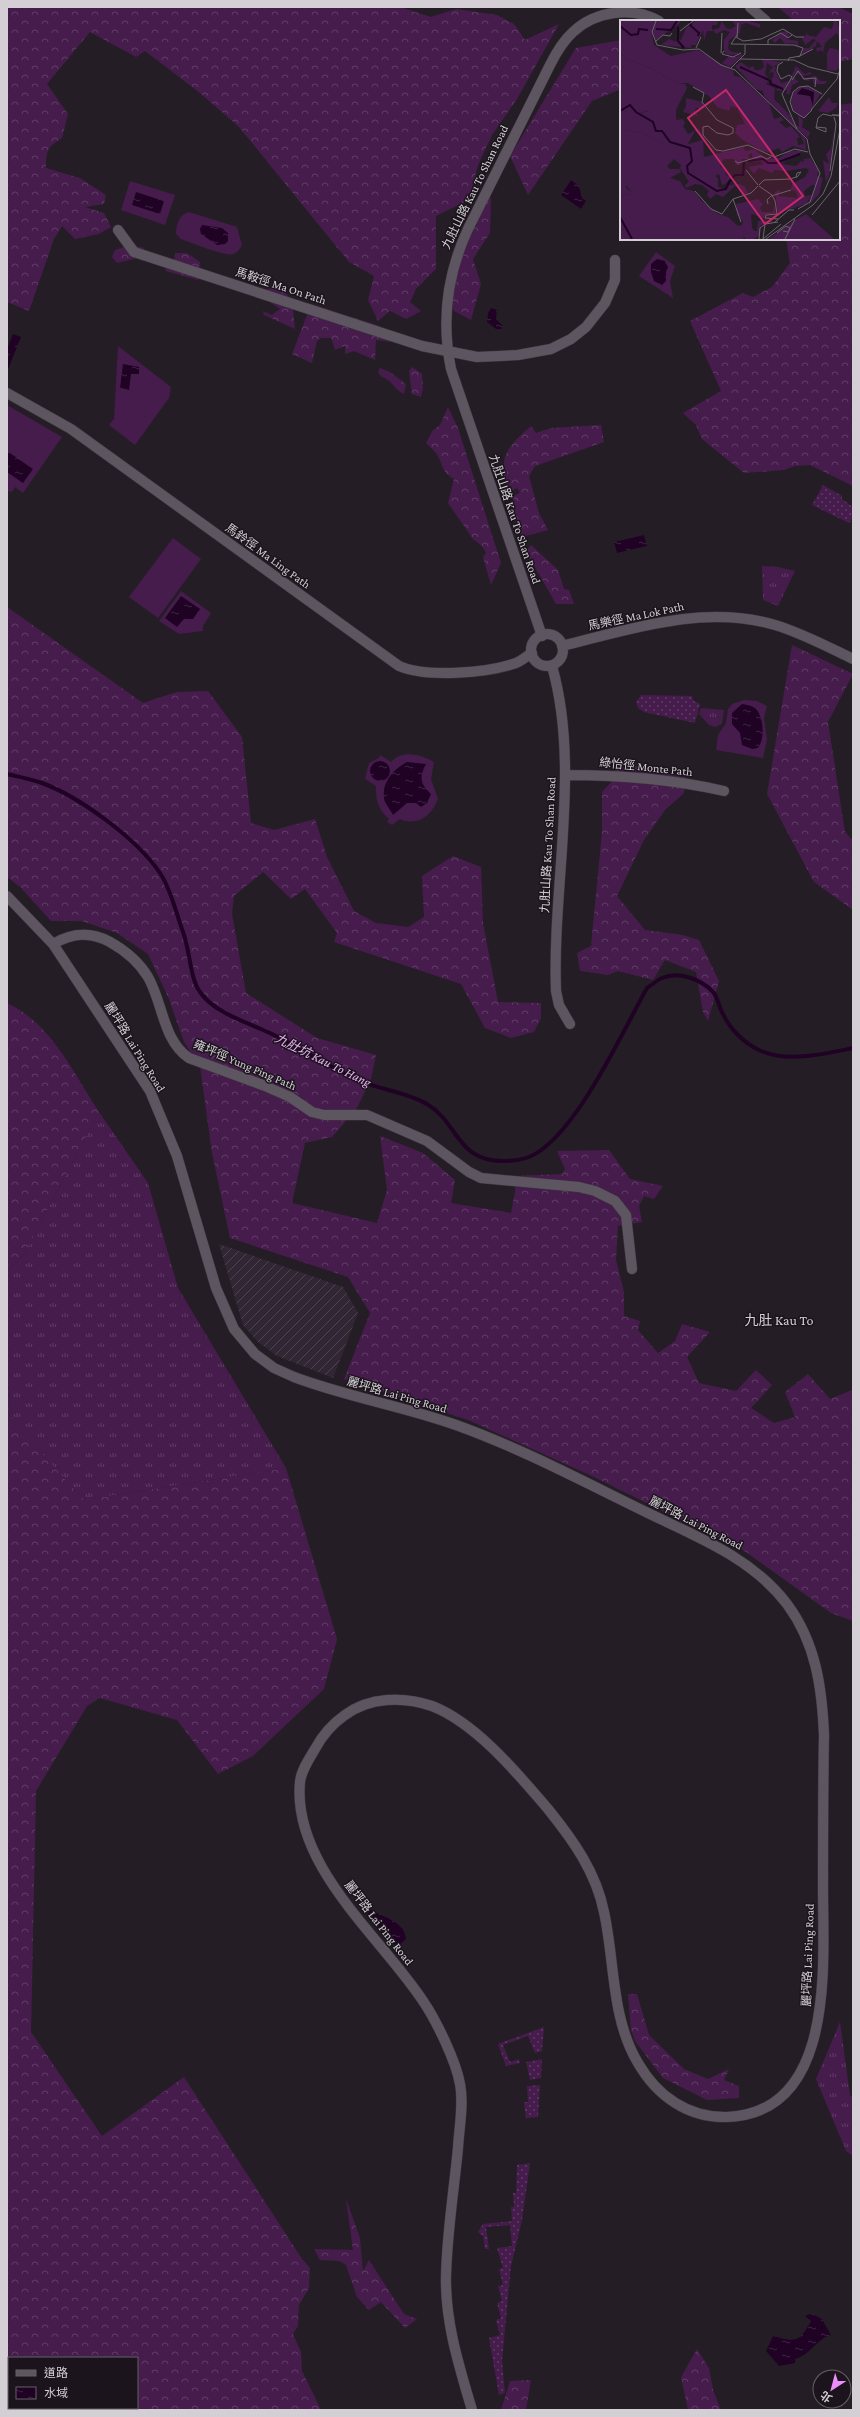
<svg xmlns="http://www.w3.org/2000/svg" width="860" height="2417" font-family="'Crimson Pro','Noto Sans TC',serif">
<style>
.industrial{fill:url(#industrial-furrows)}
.grass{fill:url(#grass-tufts)}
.forest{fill:url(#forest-crowns);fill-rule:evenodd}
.garden{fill:url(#garden-dots)}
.pitch{fill:#461c4d}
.water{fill:url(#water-ripples)}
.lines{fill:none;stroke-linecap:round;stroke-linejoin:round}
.stream{stroke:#1f0224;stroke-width:4}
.minor-casing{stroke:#3e383f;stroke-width:11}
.tertiary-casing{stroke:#3e383f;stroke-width:11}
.minor{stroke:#5d555f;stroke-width:10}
.tertiary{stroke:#5d555f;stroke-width:10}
.labels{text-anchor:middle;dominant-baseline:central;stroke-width:3;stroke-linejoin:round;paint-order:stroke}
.street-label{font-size:12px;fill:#d4cfd5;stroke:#1b141c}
.water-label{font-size:13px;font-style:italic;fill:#efaffa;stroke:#1b141c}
.quarter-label{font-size:14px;fill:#d4cfd5;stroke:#1b141c}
.inset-river{fill:none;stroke:#1f0224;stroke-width:2}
.inset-road{fill:none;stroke:#6b646c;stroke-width:1}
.view{fill:#c42a67;fill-opacity:0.15;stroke:#c42a67;stroke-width:2}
.inset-edge{fill:none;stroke:#d4cfd5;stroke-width:2}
</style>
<defs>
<pattern id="industrial-furrows" width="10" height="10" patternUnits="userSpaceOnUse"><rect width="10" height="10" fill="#312633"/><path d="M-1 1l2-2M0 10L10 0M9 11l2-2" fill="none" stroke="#4e4450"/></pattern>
<pattern id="grass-tufts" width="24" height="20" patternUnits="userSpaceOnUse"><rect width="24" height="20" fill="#461c4d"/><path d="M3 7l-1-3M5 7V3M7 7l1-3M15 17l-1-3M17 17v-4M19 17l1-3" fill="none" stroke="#603c66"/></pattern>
<pattern id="forest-crowns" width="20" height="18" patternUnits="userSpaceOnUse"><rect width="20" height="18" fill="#461c4d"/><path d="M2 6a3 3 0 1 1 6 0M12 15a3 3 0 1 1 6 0" fill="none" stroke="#603c66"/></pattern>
<pattern id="garden-dots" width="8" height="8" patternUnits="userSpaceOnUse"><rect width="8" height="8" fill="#461c4d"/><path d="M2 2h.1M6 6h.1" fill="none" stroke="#603c66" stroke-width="1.8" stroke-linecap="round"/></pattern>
<pattern id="water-ripples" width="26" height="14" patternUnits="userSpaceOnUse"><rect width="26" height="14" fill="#1f0224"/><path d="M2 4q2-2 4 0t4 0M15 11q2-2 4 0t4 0" fill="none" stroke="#3f2643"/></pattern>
</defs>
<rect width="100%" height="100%" fill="#251d26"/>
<path class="industrial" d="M219,1244L343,1287L358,1313L333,1378L277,1356L258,1342L243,1325Z"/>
<path class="grass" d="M762,566L778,567L795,571L778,606L763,600Z
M701,708L724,710L722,724L715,727L709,725L699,714Z
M99,1112L148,1183L178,1288L286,1468L84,1500L13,1422L7,1378V1272L24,1254Z
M840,2022L850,2095L853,2098V2156L846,2151L816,2079Z"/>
<path class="forest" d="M7,7H400L431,17L456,9L497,15L514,24L525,40L559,24L517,99L492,135L478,165L469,200L436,216V269L416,289L410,302L421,311L406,319L390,311L378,321L368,300L374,276L349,262L239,127L200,93L145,51L136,57L90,32L47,84L68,114L62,138C47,147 46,151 46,168L80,178L106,195L104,204L85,207L104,213L111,227L99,234L75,239L62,226L54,239L29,311L7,302Z
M778,7H838L853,14V59L839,62V21H794Z
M621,40V92L619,90L592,101L528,195L510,156L576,48Z
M853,103V486L810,465L795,466L784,470L744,473L702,439L696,425L683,413L721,391L690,321L743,293L753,297L772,287L790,263L786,239H839V105Z
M491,198L490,233L473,259L481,284L471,320L454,311L450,304L464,238L477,225L482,200Z
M130,245L144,248L137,258L117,263L112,257L115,250Z
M175,253H187L200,262L201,277L198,280L166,271L165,265L174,261Z
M279,286L292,300L295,329L264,315L263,311L272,315L280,309L267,300L265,290Z
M308,303L380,326L391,342L376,340L375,360L354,351L345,354V346L335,350L331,338H321L317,341L312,363L292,354L307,315Z
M412,367L422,374L423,388L421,397L412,394L409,371Z
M380,368L390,372L406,384L404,394C396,390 394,385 388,380C384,377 381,378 378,372Z
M448,407L458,428L501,563L491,585L483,557L486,553L482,546L473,539L448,503L454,479C441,472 443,463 436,453C433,449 429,446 426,443L433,430L440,425Z
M601,425L604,442L535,466L529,476L539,513L548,530L522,537L516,530L513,497L520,492L517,488L508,493C498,457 505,449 531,426L536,433L551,428Z
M531,545L558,570L564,589L569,590L574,604H556L526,551Z
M7,607L143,703L177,692L208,691L242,737L251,823L274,830L315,819L327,857L354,911L376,923L408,927L424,917L422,876L453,856L481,867L483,923L498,1002L541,1003V1018L534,1032L511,1038L485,1028L461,984L334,942L337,933L305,889L291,899L263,872L234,896L232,914L246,993L317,1038L376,1055L371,1079L357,1108L332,1137L305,1143L292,1203L377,1223L387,1190L380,1136L423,1153L455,1180L451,1203L511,1213L515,1192V1176L562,1174L565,1169L557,1151L609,1150L630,1179L663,1186L654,1199L644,1196L639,1206L642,1222L618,1226L616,1260L624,1292V1316L640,1321L638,1330L658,1353L675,1341L682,1324L710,1332L687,1357L699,1383L736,1391L756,1370L772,1385L751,1408L774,1423L795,1417L785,1392L808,1374L830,1399L852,1390L853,1382V1621L831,1613L746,1552L594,1477L468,1420L344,1379L370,1313L348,1277L230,1238L212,1153L200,1066L184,1042L169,999L148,954L117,933L82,921H51L20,887L7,877Z
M792,645L853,674L828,722L845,832L853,841V910L814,882L767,794Z
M615,761L686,778L684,793L665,810L644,840L617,896L645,930L683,935L699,940L719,981L708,1021L703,1012L696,972L665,960L653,980L618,971L608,975L580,971L577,953L591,946L602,832V792L614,779Z
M7,1003C51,1023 74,1074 99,1112L24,1254L7,1272Z
M7,1378L13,1422L84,1500L286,1468L337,1639L324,1689L253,1756L218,1774L177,1720L100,1698L87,1706L36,1791L31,2032L102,2136L184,2077L302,2259L310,2268L309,2288L299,2305L298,2326L293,2334L301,2352L302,2371L321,2410H7ZM9,2358H137V2408H9Z
M628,1994H637L649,2035L684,2069L708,2079L729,2069L724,2080L739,2086V2098L707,2100L663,2078L635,2041L631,2030Z
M346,2199L360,2238L363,2271L369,2260L404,2314L417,2319L405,2328L381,2302L369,2310L357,2297L346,2265L339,2261L320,2260L314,2249L353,2250Z
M697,2349L709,2368L713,2390L721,2410H688L681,2377Z
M531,2380L526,2410H501L510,2381Z"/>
<path class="garden" d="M823,485L842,496V499L853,507V517L849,523L812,505Z
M641,695L692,696L694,701L700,704L695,723L644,712L638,708L636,702Z
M544,2027L542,2051L535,2053L528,2036L503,2045L510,2062L519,2059L520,2063L506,2066L498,2044Z
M542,2059L541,2078L530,2080L526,2062Z
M540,2085L538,2117L526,2118L524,2102H528L527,2086Z
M530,2163L522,2220L511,2266L502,2361L505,2393L499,2395L489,2338L500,2335L496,2320L501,2318L497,2303L502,2301L498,2286L503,2285L499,2269L503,2268L497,2248L512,2246L510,2225L486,2227L489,2249H485L483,2236L478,2232L483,2224L512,2221L511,2207H514L513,2193H516L517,2165Z"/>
<path class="pitch" d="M130,181L175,195L165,225L121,210Z
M189,212L237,227L242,245C240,249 237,253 233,254C225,257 190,242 181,239L176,234C176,225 179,214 189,212Z
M656,252L675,266L670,281L673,298L639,276Z
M118,346L171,387L169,398L135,445L109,425L114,419Z
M7,405L62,437L23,493L15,487L12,492L7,491Z
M173,538L201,559L158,618L129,597Z
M181,591L211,613L203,626V631L179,634L159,621Z
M744,700L757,701L767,706L764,718L767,740L763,758L716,750L718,735L726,723L728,709L732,704Z
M380,755L391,762C403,749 421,755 434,762L431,779L438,799C432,815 418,827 400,819L392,825L387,822L389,819C379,811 375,799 376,786L365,779L369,763L379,758Z"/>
<path class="water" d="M571,180L579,186L582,198L586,201L581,209L561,195Z
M136,192L164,201L160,214L132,205Z
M202,225L222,228L228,233V241L225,244L217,245L201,234L200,229Z
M657,259L665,261L668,267L666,272V281L662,285L654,281L651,272V264Z
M491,308L497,310L496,319L503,326L501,329H496L487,322L488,313Z
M13,334L21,337L7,372V349Z
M123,364L139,367V374H131L129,390L120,388Z
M7,451L33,469L23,483L7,472Z
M644,535L647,546L617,553L614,542Z
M181,596L200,609L193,619H184L177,627L165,618Z
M742,704C747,705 752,705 756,709C764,718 765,739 758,748L752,749L742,745L740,733L732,724V713Z
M370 771a10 10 0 1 1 20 0a10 10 0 1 1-20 0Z
M407,762L426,764C419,777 420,784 431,794L427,803L421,807L416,803H407L393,815C391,810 384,803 384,798C382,781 394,769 407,762Z
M371,1910C384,1917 405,1922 406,1939L397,1947L368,1913Z
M811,2313L822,2319L831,2335C816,2339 811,2355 795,2359L796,2363L779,2366L766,2351L773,2336C796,2342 799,2343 811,2321L805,2316Z"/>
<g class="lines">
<path class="stream" d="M7,774C19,777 31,779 42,783C80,797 137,839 160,873C171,889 176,913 183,932C190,950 190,979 200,992C216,1015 251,1023 274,1035C304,1050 332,1069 363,1082C383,1090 408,1093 427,1104C459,1123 456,1161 503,1161C512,1161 521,1160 529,1157C575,1138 622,1032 647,988C652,985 657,980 662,978C679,971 701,979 713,992C718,997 719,1008 723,1014C730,1029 744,1043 759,1050C787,1063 824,1054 853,1048"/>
<g class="minor-casing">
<path id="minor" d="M118,230L134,252L422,346L477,357L518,355L551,349L571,339L586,327L605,303L615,280V260
M7,393L71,429L399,666C427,678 487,673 516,663C521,661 527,656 532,653
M531 650a16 16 0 1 1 32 0a16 16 0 1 1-32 0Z
M562,646C631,629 704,604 775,625C802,633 828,647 853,659
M552,666C581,768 552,885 556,991L559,1005L570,1024
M565,775C618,775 672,779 724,791
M7,896L53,944L150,1091L177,1156L216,1288L234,1329L255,1354L274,1368L294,1377C347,1397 403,1406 456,1425C523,1449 586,1483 650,1514C700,1538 753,1559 787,1604C816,1643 822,1688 824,1735C823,1786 823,1838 823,1890C823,1964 836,2113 727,2117C688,2118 657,2096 638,2063C611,2018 615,1962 604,1912C596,1872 573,1840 548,1809C518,1774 476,1723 432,1706C404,1696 369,1697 345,1715C332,1724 322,1736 315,1749C309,1759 301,1771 300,1782C292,1866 381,1937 423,2001C436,2020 456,2061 460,2084C464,2105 459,2128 458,2148C454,2190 447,2233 446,2276C445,2322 459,2366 472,2410
M53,944C72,933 90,931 110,942C126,951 139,962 148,977C163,1003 163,1041 189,1058L265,1086L290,1097L312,1112L324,1115H367L427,1141L469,1172L481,1178L579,1187L595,1191L615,1201L626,1215L632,1269"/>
</g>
<g class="tertiary-casing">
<path id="tertiary" d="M750,7L766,21
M542,636L451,369C441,320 447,274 468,229L550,65C556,53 563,41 573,32C595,11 632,6 659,21"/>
</g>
<use href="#minor" class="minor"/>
<use href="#tertiary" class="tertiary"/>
</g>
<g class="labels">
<g class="street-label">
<text transform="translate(475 187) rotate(-64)">九肚山路 Kau To Shan Road</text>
<text transform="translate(281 286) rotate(18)">馬鞍徑 Ma On Path</text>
<text transform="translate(515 519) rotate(71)">九肚山路 Kau To Shan Road</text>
<text transform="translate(268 556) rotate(36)">馬鈴徑 Ma Ling Path</text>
<text transform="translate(636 616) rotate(-12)">馬樂徑 Ma Lok Path</text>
<text transform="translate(646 767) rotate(6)">綠怡徑 Monte Path</text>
<text transform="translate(548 845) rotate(-87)">九肚山路 Kau To Shan Road</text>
<text transform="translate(135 1047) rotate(58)">麗坪路 Lai Ping Road</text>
<text transform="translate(245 1065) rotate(23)">雍坪徑 Yung Ping Path</text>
<text transform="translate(397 1395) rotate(16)">麗坪路 Lai Ping Road</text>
<text transform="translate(696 1523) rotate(27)">麗坪路 Lai Ping Road</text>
<text transform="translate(379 1923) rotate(52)">麗坪路 Lai Ping Road</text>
<text transform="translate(808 1955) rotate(-88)">麗坪路 Lai Ping Road</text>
</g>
<g class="water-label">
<text transform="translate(323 1060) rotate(26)">九肚坑 Kau To Hang</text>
</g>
<g class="quarter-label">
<text x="779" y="1320">九肚 Kau To</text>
</g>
</g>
<g transform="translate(620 20)">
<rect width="220" height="220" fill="#251d26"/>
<path d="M0,32L6,39L33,49L56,63L65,64L67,68L56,90V100L63,99L65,103L63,106L68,114L78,109L82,114L75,111L68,124H42L23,113L3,110L17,94L29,91L0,92ZM132,113L143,119V131L124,121ZM1,154L6,157V168L14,174L0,176Z" fill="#461c4d"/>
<path d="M0,1H60V3L36,20L31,11L34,25L51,36L78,30L113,51L114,56L120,57L149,83L154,99L161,97L164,100L159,102L166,108L171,106L180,117L177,118L178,125L184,124L181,116L173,108L185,118L186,130L173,126L162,132L159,128L148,132L143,131L142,119L132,113L124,121L115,113L117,105L125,104L117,88L111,86L109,91L97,87L89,76L68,63H56L33,49L6,39L0,32ZM75,1H98L97,5H92V10L99,8L102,1L106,8L111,9L116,6L112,1H129L140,4V8L126,3L121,5L120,13L109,20L108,29L112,32L121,33L114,35L107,34L104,31V20L110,12L104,10L96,14L94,11H87L84,21L83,10L76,25H71V28L41,25L49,19L57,22V18L61,20L66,8ZM214,1H217L220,11V20L217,13L205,23L203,33L201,30L197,32L196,28L202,27L197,21L196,26L181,35L184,28H189L196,20L193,19L185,25L182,18H179L184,17L188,12L187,15L196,17L204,7L212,9ZM167,11L169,16L166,19L178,21V26L174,23L165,24L160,18L155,23L152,20L162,12ZM122,34L123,35L110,47L102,43L109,36L117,37ZM142,39L161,42L153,47H156L155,50L161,63L169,61L176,46L185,54L190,52L192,54L183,56L184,58L196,56L200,61H207L205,64H194L192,58L188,59L190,61L183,60L181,55L175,53L173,57L179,62L172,65L170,74H166L167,70H165L168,66L161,71L156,70L159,67L151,65L152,59L150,58H153L154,53L151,52L148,54L153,47L147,43L145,54L150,60L146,64L155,68L154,79L168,93L166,95L169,94L176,106H179L178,95L183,100L182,107L190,112L188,118L169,102L144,76L143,71L136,69L115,46L121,42L129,48L133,46L135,50H140L144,47ZM209,77L212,83H218L216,88L208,93L198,91ZM66,78L82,82L85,88H76L75,91L78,96L63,92L66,86ZM25,89L30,90L17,94L4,110L23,113L42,124L62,122L68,124L83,120L84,137L124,127L125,131L134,129L146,139L159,138L168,132L178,130L188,134L181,132L161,144L176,146L181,141L184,142V139L190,138L199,151L197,156L203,158L199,174L188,186L189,184L196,165H192L184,171L185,176L192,175L186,184L158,193L155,172L159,170L162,172L160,171L158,176L178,178L176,171L171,170L172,164L185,157L189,150L186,148L166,151L155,150L152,153L139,148L134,154L128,147L144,144L141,141L133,142L132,133L128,135L130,139H122L120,145H116L114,139H104L100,146L105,149L106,155L112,157L105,164L102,165L99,154L95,156L98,158V167L104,169L110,165L119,164L124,166L128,173L124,174L120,167L115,166L103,177L96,174L90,179L87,175L89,171L82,165L75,164L66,168L65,165L69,162L60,148L61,145L54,139L47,146L50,149H60L61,152L50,158L60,161L65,169L74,171L81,180L98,194L108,197L118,206L122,205L123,201L117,195L116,184L138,179L143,184L140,188L142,192H153L154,185L156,193L145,195L142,200L134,194L131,195L132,208L135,211H137L138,201H155L141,205L139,216L134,219H126L123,216L124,219H0V176L13,174L5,164L6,157L0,155V92ZM214,109L209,155L203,169L206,162L203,140L209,144L206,134L211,129Z" fill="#461c4d"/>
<path d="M210,28L219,30L220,47L216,51L207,50V33ZM187,66L200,74L190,92L184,98L173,90L171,82L173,73L178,68ZM186,194L214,219H149L175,200Z" fill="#461c4d"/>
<path d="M182,68L194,72L193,86L190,76L177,74Z" fill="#1f0224"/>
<path class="inset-river" d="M70,1L71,6L79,13L78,16M0,6L11,15L18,14L19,9L28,10M58,7V21L64,28M36,9L51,10L57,1M120,47L149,60M150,60L151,64L163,69M0,91L10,85L16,92L33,102L36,111H42L50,122L70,128L72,141L67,146L68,153L97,171L106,169L109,162L115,155H123L124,142M128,141L143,139L148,143H156L180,134M0,197L12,219"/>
<path class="inset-road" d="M36,1L32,12L37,25L63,30L79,29L101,45L115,50L187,119L190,134L200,153L190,182L178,189M60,11L73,1M117,15L111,24L174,25L183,28L180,36L169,38L168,41M116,17L123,21L141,19L163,9L176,17H184M117,17L118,3M35,22L43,15L50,16L52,13M148,25V20L161,13L168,18L172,15M76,28L81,17M104,31L102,34L113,37L121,33M101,33L102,13M178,37L193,29M120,39L174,40L189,47L218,54M163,42L158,45L157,51L161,59L169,55L172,57L162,74L177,109M111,48L125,34V25M172,60L178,51L184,59L196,58L195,67M73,67L84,73L82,82L97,100L113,108V113L108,115L97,113L88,106L83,107V115L96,130L103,131L128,125L154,137L175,129L188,132M191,90L217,59L220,49M192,90L184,98L173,91L170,82L173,72L179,67L188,66L202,74M220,95H212L220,96M196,107L206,108V112M206,112L196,108L198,98L203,94L212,96M115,141L118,143L141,136L147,139L151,137M126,150L138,165M210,151L216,104L214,97M139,165L144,160L171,159L173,158L177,157L178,156L181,152L177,153L176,157M139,166L152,175L155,181L157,194L146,195L145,198L158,199M75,171L91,189L102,194L113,179L131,173L138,166M113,179L121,202M148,184L147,180L151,176L171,170M192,195L220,161M155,202L169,190H174M145,204L158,202M157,213L166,206L170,208L168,212L163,211M139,219L140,208L144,205M143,219L145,204M143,219L161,204M146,219L193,185L203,174L211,156L220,109M165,219L175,199"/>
<path class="view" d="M106,70L183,176L145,204L68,98Z"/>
<rect width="220" height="220" class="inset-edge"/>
</g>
<rect width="860" height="2417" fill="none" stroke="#d4cfd5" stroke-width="16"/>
<rect x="8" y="2357" width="130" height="52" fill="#1b141c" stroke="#655f66"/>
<rect x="16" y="2370" width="20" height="6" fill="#5d555f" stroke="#655f66"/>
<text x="44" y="2377" font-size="12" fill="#d4cfd5">道路</text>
<rect x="16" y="2387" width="20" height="12" fill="url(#water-ripples)" stroke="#655f66"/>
<text x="44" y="2397" font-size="12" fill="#d4cfd5">水域</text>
<g transform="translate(832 2389) rotate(216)"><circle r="19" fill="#1b141c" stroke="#655f66"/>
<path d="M0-3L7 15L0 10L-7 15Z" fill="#eb8dfb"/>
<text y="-6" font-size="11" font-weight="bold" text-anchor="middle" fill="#d4cfd5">北</text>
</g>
</svg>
